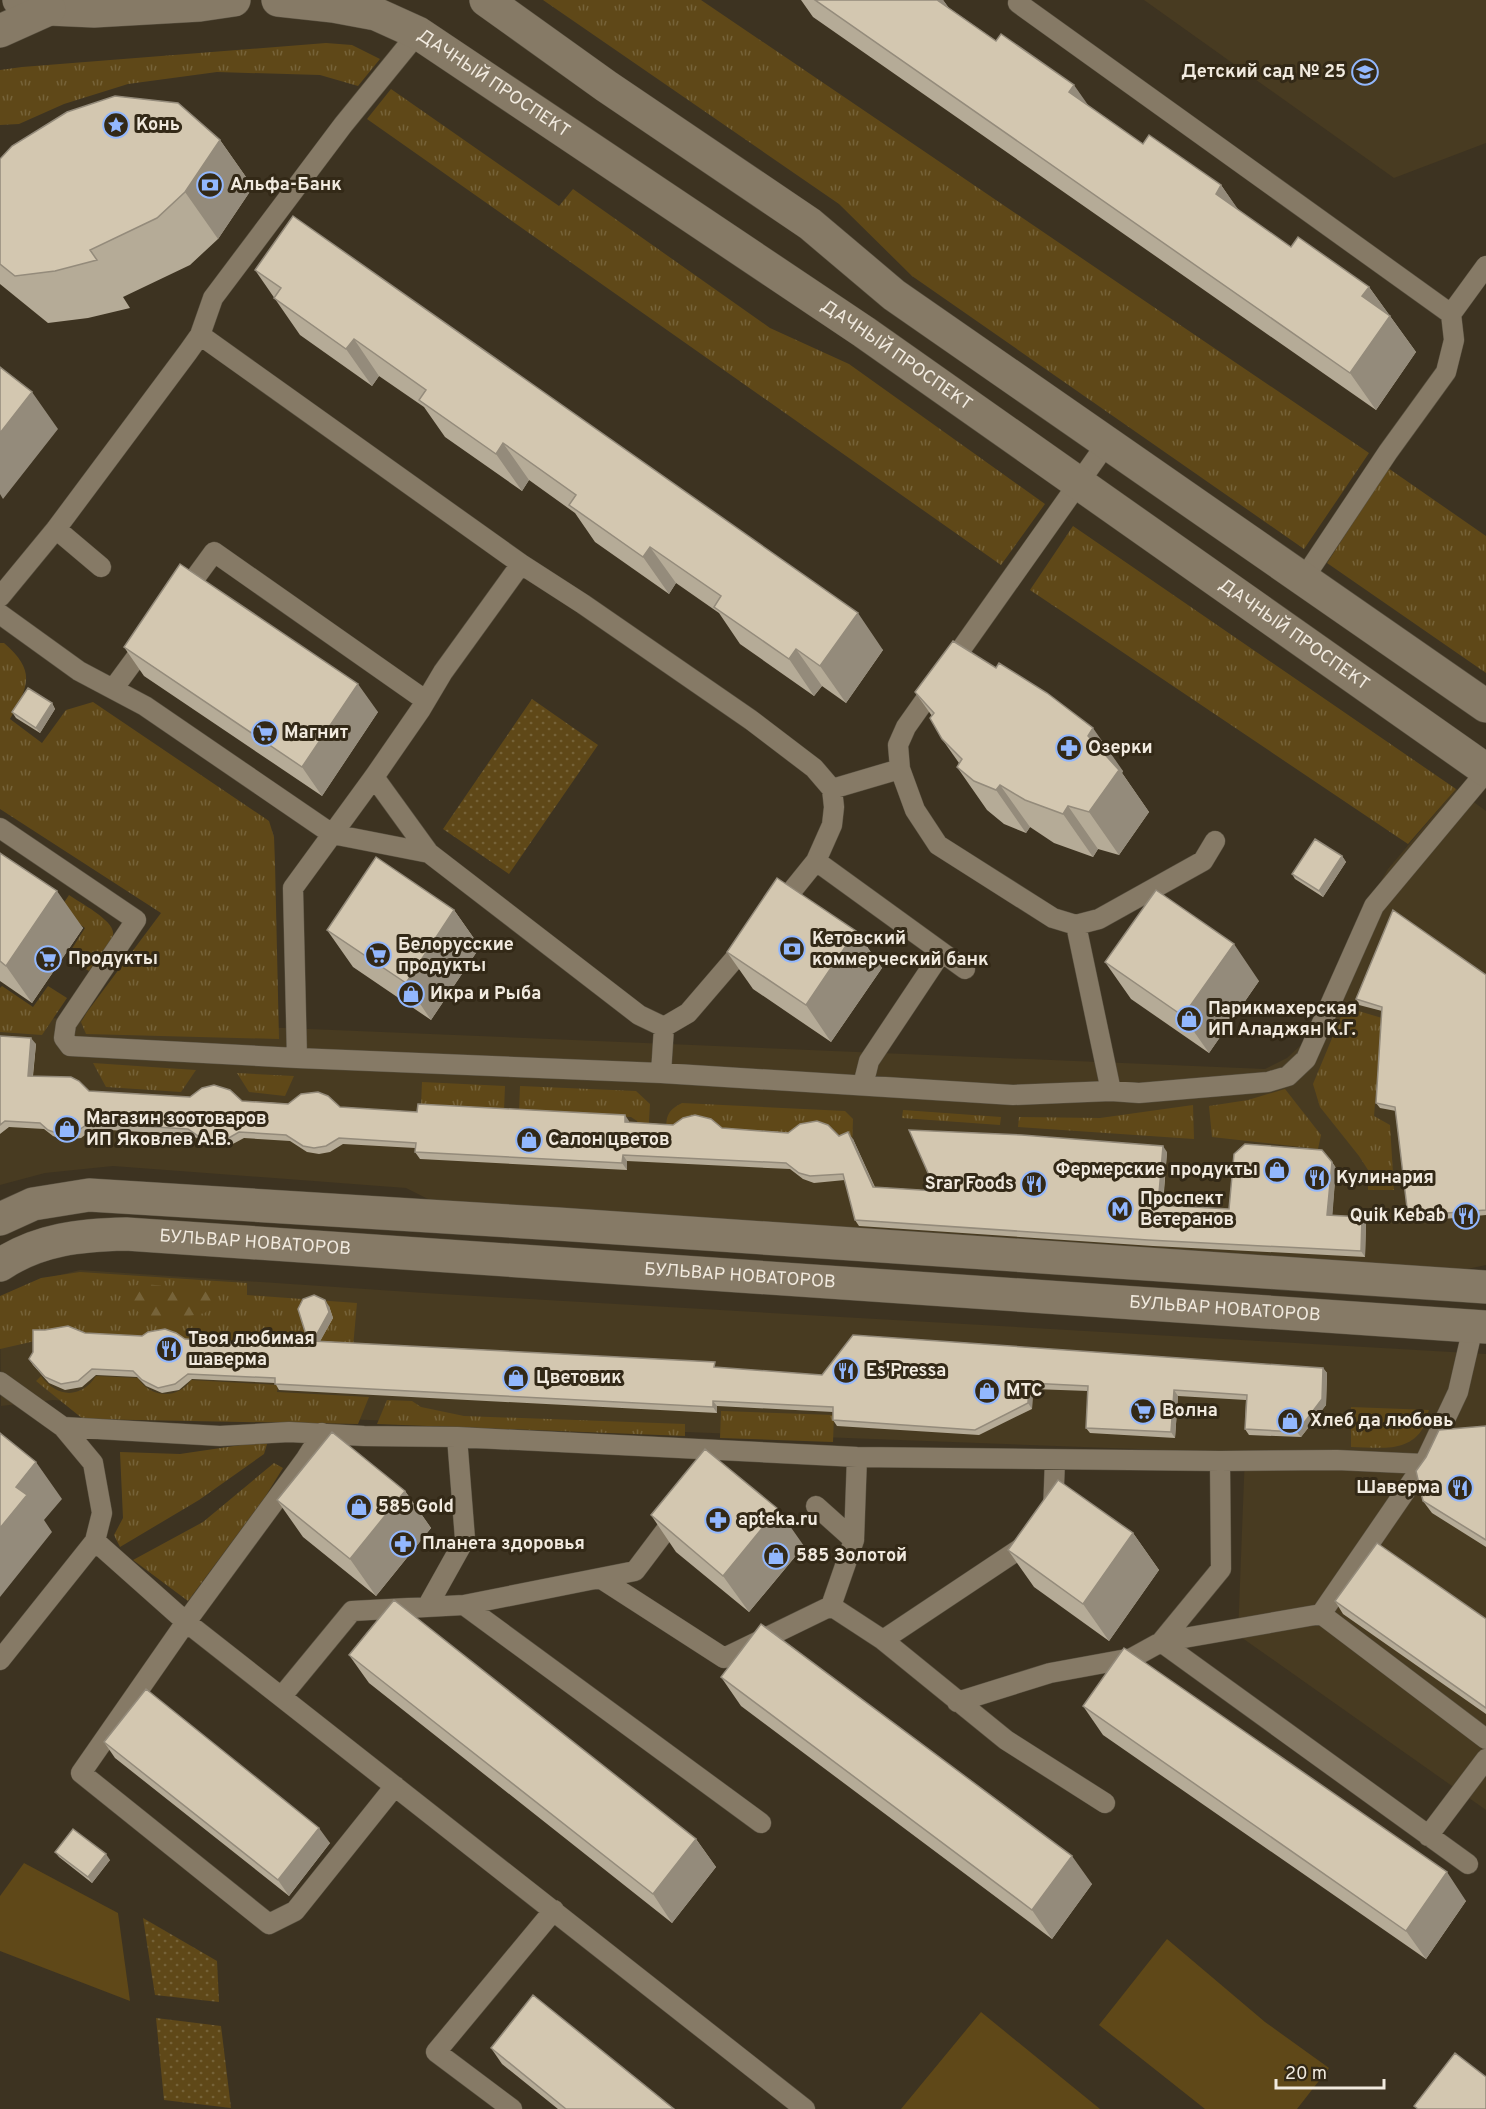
<svg xmlns="http://www.w3.org/2000/svg" width="1486" height="2109" font-family="Overpass,sans-serif">
<style>
.built{fill:#483b21}
.grass{fill:url(#grass-tufts)}
.forest{fill:url(#forest-firs)}
.park{fill:url(#park-dots)}
.garden{fill:#5f4818}
.lines{fill:none;stroke-linecap:round;stroke-linejoin:round}
.lane-casing{stroke:#595141;stroke-width:21}
.secondary-casing{stroke:#595141;stroke-width:34}
.lane{stroke:#867a66;stroke-width:20}
.secondary{stroke:#867a66;stroke-width:33}
.wall{fill:#b5ab97}
.shaded-wall{fill:#948b7b}
.building{fill:#d3c7b0;stroke:#948b7b;stroke-width:1.5}
.labels{text-anchor:middle;dominant-baseline:central;stroke-width:6;stroke-linejoin:round;paint-order:stroke}
.poi-label{font-size:18px;font-weight:bold;fill:#f1eadf;stroke:#332917;text-anchor:start}
.street-label{font-size:18px;fill:#f1eadf;stroke:#332917}
</style>
<defs>
<pattern id="grass-tufts" width="24" height="20" patternUnits="userSpaceOnUse" patternTransform="scale(1.5)"><rect width="24" height="20" fill="#5f4818"/><path d="M3 7l-1-3M5 7V3M7 7l1-3M15 17l-1-3M17 17v-4M19 17l1-3" fill="none" stroke="#766339"/></pattern>
<pattern id="forest-firs" width="22" height="20" patternUnits="userSpaceOnUse" patternTransform="scale(1.5)"><rect width="22" height="20" fill="#5f4818"/><path d="M5 1l3.5 6h-7zM16 11l3.5 6h-7z" fill="#766339"/></pattern>
<pattern id="park-dots" width="8" height="8" patternUnits="userSpaceOnUse" patternTransform="scale(1.5)"><rect width="8" height="8" fill="#5f4818"/><path d="M2 2h.1M6 6h.1" fill="none" stroke="#766339" stroke-width="1.8" stroke-linecap="round"/></pattern>
</defs>
<rect width="100%" height="100%" fill="#3d3321"/>
<path class="built" d="M1144,0H1486V143L1394,178Z
M1456,789L1486,811V1265L1453,1272L448,1209L406,1188L113,1166L45,1173L0,1185V1016L1265,1069L1287,1058L1302,1044L1366,907L1388,869Z
M80,1270L425,1293L1486,1354V1810L1238,1635L1245,1453L342,1419L53,1400L1,1406L0,1310L44,1279Z"/>
<path class="grass" d="M543,0H701L1369,453L1304,549L912,276L839,204Z
M326,43L352,45L380,59L358,86L320,75L217,72L128,84L64,104L19,124L0,125V70L22,67Z
M391,89L559,206L573,189L770,328L849,364L1045,504L1001,565L367,119Z
M1388,468L1486,536V673L1327,563Z
M1073,526L1456,789L1408,844L1030,590Z
M0,643H4C36,671 29,685 10,719L42,743L66,710L93,702L269,821L274,837L275,863L279,1039L86,1034L81,1022L87,1012L161,913L0,809Z
M69,895C80,903 116,921 113,935C110,947 96,961 89,971L66,958L85,928L59,910Z
M2,986L33,1007L48,986L67,998L42,1035L0,1032V988Z
M1345,1007L1382,1018L1374,1116L1390,1125L1394,1190H1368V1170L1359,1156L1320,1107L1313,1084Z
M93,1063L196,1070L181,1092L106,1087Z
M237,1073L294,1076L285,1096L249,1092Z
M422,1082L505,1086L504,1110L421,1106Z
M520,1086L636,1091L650,1104L648,1138H638L637,1121L631,1117L519,1112Z
M1285,1089L1321,1135L1318,1149L1212,1137L1209,1106L1248,1100Z
M682,1103L845,1111L853,1119L852,1149L836,1132L829,1127L794,1135L666,1140C667,1121 663,1112 682,1103Z
M1193,1105L1194,1139L1018,1127L1019,1117L1100,1118Z
M903,1110L1001,1117L1000,1125L902,1118Z
M80,1272L247,1283V1295L357,1303L353,1347L281,1350L150,1338L35,1341L0,1349V1296L41,1278Z
M41,1376C57,1398 81,1399 96,1376L138,1378C150,1398 178,1400 191,1380L278,1385L277,1392L369,1397L358,1424L83,1419L36,1381Z
M387,1400L412,1401L421,1407L464,1416L685,1424V1436L377,1424Z
M1351,1407L1429,1410C1427,1415 1426,1423 1423,1428C1408,1454 1376,1447 1351,1447Z
M721,1411L834,1415L833,1442L720,1438Z
M268,1441L264,1454L199,1500L120,1547L114,1535L123,1518L120,1452L180,1454Z
M274,1463L283,1468L265,1497L188,1601L133,1560L203,1522Z"/>
<path class="forest" d="M145,1284L204,1290L211,1295L212,1305L205,1313L169,1320L141,1314L128,1303V1291L132,1286Z"/>
<path class="park" d="M532,699L598,745L509,874L443,829Z
M143,1918L217,1961L219,2002L155,1995Z
M156,2018L221,2026L231,2108L164,2100Z"/>
<path class="garden" d="M24,1863L118,1913L130,2001L0,1951V1896Z
M1167,1939L1265,2022L1329,2068L1297,2109H1205L1099,2025Z
M981,2012L1100,2109H901Z"/>
<g class="lines">
<g class="lane-casing">
<path id="lane" d="M1020,0L1018,3L1451,314
M200,335L521,564L583,604L751,720L814,768L832,789L834,807L832,825L816,861L778,908
M1107,443L906,727L898,745L900,769L915,810L938,845L1053,918L1076,925L1111,1091
M56,529L101,567
M1304,578L1388,452L1446,372L1454,340L1451,314L1486,266
M0,597L56,529L188,352L200,335L213,298L343,125L418,33
M181,597L214,552L425,700
M0,614L79,671L145,706L332,834L429,853L374,777
M113,689L149,640
M832,789L900,769
M0,828L136,920L66,1024L64,1038L70,1046L297,1058L661,1073L1013,1095L1111,1091L1139,1093L1268,1082L1288,1076L1306,1059L1374,906L1486,772
M429,853L639,1015L664,1027
M816,861L965,969
M1076,925L1099,919L1203,861L1215,841
M297,1058L293,888L374,777L421,709L443,672L521,564
M661,1073L664,1027L688,1013L749,942
M863,1085L869,1061L941,953
M0,1382L63,1427L220,1436L289,1432L364,1436L457,1437L857,1457L1220,1461L1337,1460L1424,1464L1458,1392L1473,1327
M63,1427L93,1463L102,1513L95,1541L186,1622L805,2109
M322,1433L305,1460L186,1622L81,1773L269,1924L295,1911L395,1786
M1424,1464L1321,1614L1161,1642L1468,1864
M816,1506L854,1540L831,1606
M1053,1512L1055,1460
M854,1540L857,1457
M600,1578L724,1658L831,1606L883,1640L1006,1740L1105,1803
M464,1605L635,1571L678,1514
M427,1607L465,1539L457,1437
M1321,1614L1486,1739
M883,1640L1033,1540
M0,1660L95,1541
M282,1696L352,1611L464,1605L761,1823
M957,1702L1050,1673L1132,1658L1161,1642L1221,1569L1220,1461
M1428,1836L1486,1759
M512,2109L436,2052L554,1910"/>
</g>
<g class="secondary-casing">
<g id="secondary">
<path d="M19,0L49,9L94,11L200,5L234,0"/>
<path id="s1" d="M278,0L333,6L376,14L418,33L864,332L1486,770"/>
<path d="M486,0L606,86L810,224L894,295L1486,706"/>
<path d="M0,31L49,9"/>
<path d="M0,1219L33,1204L89,1195L558,1224L1486,1287"/>
<path id="s2" d="M0,1265C39,1239 81,1235 126,1234L1486,1327"/>
</g>
</g>
<use href="#lane" class="lane"/>
<use href="#secondary" class="secondary"/>
</g>
<path class="wall" d="M801,0H943L949,8L1143,144L1221,185L1238,210L1291,247L1369,287L1416,352L1376,410L813,17Z
M220,140L253,187L218,239L190,265L123,297L130,308L88,318L48,323L0,284V159Z
M255,270L883,650L846,703L822,686L814,696L740,644L719,613L676,583L669,594L595,542L575,513L529,480L522,491L445,437L424,407L379,376L372,386L300,335Z
M124,647L378,712L322,796L144,676Z
M915,692L1123,771L1122,773L1149,812L1119,855L1098,849L1093,857L1054,843L1030,827L1026,833L1004,824L987,810L957,767L959,763L942,739L932,716Z
M52,703L55,709L40,733L16,718L12,712Z
M0,853L83,928L32,1003L0,981Z
M1342,856L1346,862L1323,897L1295,879L1292,874Z
M454,910L480,947L431,1020L353,967L327,930Z
M856,931L882,968L831,1042L753,989L727,952Z
M1105,962L1259,981L1209,1053L1131,999Z
M1486,975V1215L1412,1222L1408,1216L1396,1111L1380,1108L1376,1103L1382,1011L1359,1005L1356,999Z
M0,1036L36,1044L33,1076L89,1091L417,1112L629,1121V1122L839,1136L853,1139L875,1187L936,1191L1167,1152L1163,1205L1229,1209L1332,1162L1336,1168L1332,1215L1366,1223L1365,1257L1153,1246L859,1226L855,1220L845,1180L814,1183L803,1179L790,1169L627,1161V1170L420,1159L415,1152V1148L343,1144L330,1152L319,1154L307,1152L290,1141L244,1138L231,1145L220,1148L208,1146L192,1135L93,1129L81,1138L63,1140L53,1136L44,1129L9,1127L0,1134Z
M329,1306L333,1318L320,1341L822,1375L1323,1368L1327,1373L1326,1405L1301,1437L1249,1435L1245,1429L1246,1400L1178,1396L1175,1438L1090,1433L1086,1428L1088,1391L1033,1389L1032,1409L979,1435L837,1426L833,1420V1412L717,1406V1413L279,1390L275,1383L192,1379L179,1390L162,1393L146,1386L137,1377L96,1375L82,1387L65,1390L49,1383L33,1365L29,1359L85,1333L278,1345L308,1341Z
M1486,1426V1547L1432,1513L1423,1501Z
M405,1491L431,1528L376,1596L303,1537L277,1500Z
M651,1515L804,1546L749,1612L676,1552Z
M1133,1533L1159,1570L1109,1641L1034,1587L1008,1550Z
M1335,1601L1486,1619V1714L1343,1614Z
M349,1655L696,1839L716,1867L672,1923L369,1683Z
M721,1677L1092,1884L1052,1939L741,1706Z
M1083,1706L1466,1901L1426,1959L1103,1735Z
M104,1742L330,1843L289,1896L115,1758Z
M55,1852L110,1860L92,1883L59,1857Z
M491,2048L674,2109H558L502,2064Z"/>
<path class="shaded-wall" d="M930,0H943L956,19Z
M1074,85L1100,122L1069,92Z
M220,140L253,187L218,239L185,192Z
M1221,185L1247,222L1216,194Z
M1369,287L1416,352L1376,410L1350,373L1362,296Z
M354,339L379,376L372,386L346,349Z
M32,392L58,429L3,499L0,494V433Z
M503,443L529,480L522,491L496,454Z
M650,547L676,583L669,594L643,557Z
M858,613L883,650L846,703L820,666Z
M796,649L822,686L814,696L789,659Z
M358,684L378,712L322,796L302,767Z
M52,703L55,709L40,733L36,728Z
M1093,728L1123,771L1122,773L1149,812L1119,855L1089,812L1088,736Z
M1000,785L1030,827L1026,833L996,790Z
M1068,806L1098,849L1093,857L1063,814Z
M1342,856L1346,862L1323,897L1319,891Z
M57,891L83,928L32,1003L6,966Z
M454,910L480,947L431,1020L406,983Z
M856,931L882,968L831,1042L806,1005Z
M1234,944L1259,981L1209,1053L1183,1016Z
M31,1038L36,1044L32,1082L28,1076Z
M625,1115L629,1121V1128L625,1122Z
M848,1132L853,1139L877,1193L873,1187Z
M1163,1146L1167,1152L1162,1211L1158,1205Z
M623,1155L627,1161V1170L622,1163Z
M1332,1162L1336,1168L1332,1221L1327,1215Z
M1362,1217L1366,1223L1365,1257L1361,1251Z
M325,1300L329,1306L333,1318L317,1347L313,1341Z
M1323,1368L1327,1373L1326,1405L1301,1437L1297,1432Z
M1029,1383L1033,1389L1032,1409L1028,1403Z
M1174,1390L1178,1396L1175,1438L1171,1432Z
M713,1401L717,1406V1413L713,1407Z
M36,1462L62,1499L44,1520L52,1532L0,1597V1528L16,1487Z
M405,1491L431,1528L376,1596L350,1559Z
M778,1509L804,1546L749,1612L723,1576Z
M1133,1533L1159,1570L1109,1641L1083,1604Z
M319,1828L330,1843L289,1896L278,1880Z
M696,1839L716,1867L672,1923L653,1894Z
M106,1854L110,1860L92,1883L88,1877Z
M1072,1856L1092,1884L1052,1939L1032,1910Z
M1447,1872L1466,1901L1426,1959L1406,1931Z"/>
<path class="building" d="M815,0H937L996,41L1001,34L1074,85L1069,92L1143,144L1149,135L1221,185L1216,194L1291,247L1298,237L1369,287L1362,296L1390,316L1350,373Z
M115,96L178,103L220,140L185,192L157,218L90,250L97,260L55,271L15,276L0,264V159L12,146L67,112Z
M293,216L858,613L820,666L796,649L789,659L714,607L721,596L650,547L643,557L569,505L576,495L503,443L496,454L419,400L426,390L354,339L346,349L274,298L281,288L255,270Z
M0,367L32,392L0,433Z
M180,564L358,684L302,767L124,647Z
M953,641L996,668L999,663L1047,693L1093,728L1088,736L1119,770L1089,812L1068,806L1063,814L1025,800L1000,785L996,790L974,781L957,767L962,759L942,739L930,718L934,713L915,692Z
M28,688L52,703L36,728L12,712Z
M1315,839L1342,856L1319,891L1292,874Z
M0,853L57,891L6,966L0,961Z
M376,857L454,910L406,983L327,930Z
M777,878L856,931L806,1005L727,952Z
M1156,890L1234,944L1183,1016L1105,962Z
M1393,910L1486,975V1210L1408,1216L1395,1107L1376,1103L1382,1007L1356,999Z
M0,1036L31,1038L28,1076L71,1077L79,1081L89,1091L190,1097L202,1088L214,1085L230,1090L242,1101L288,1104L301,1094L318,1092L328,1096L340,1107L417,1112L418,1104L625,1115V1122L673,1125L683,1118L695,1115L711,1119L722,1128L788,1133L800,1124L817,1121L828,1125L839,1136L848,1132L873,1187L936,1191L909,1130L1022,1135L1163,1146L1158,1205L1229,1209L1234,1154L1245,1144L1322,1150L1332,1162L1327,1215L1362,1217L1361,1251L1148,1240L855,1220L843,1174L810,1176L799,1173L786,1163L623,1155L622,1163L415,1152L416,1143L339,1138L326,1146L314,1148L303,1146L286,1135L239,1132L227,1139L215,1142L204,1140L188,1129L89,1123L76,1132L59,1134L48,1130L40,1123L5,1121L0,1125Z
M314,1295L325,1300L329,1312L313,1341L715,1362L714,1367L822,1375L853,1335L1323,1368L1322,1399L1297,1432L1245,1429L1247,1395L1174,1390L1171,1432L1086,1428L1088,1386L1029,1383L1028,1403L975,1430L833,1420V1407L713,1401V1407L275,1384V1378L188,1374L175,1384L158,1388L142,1380L133,1371L92,1369L78,1381L61,1384L45,1377L29,1359L33,1352V1330H45L68,1326L85,1333L142,1336L148,1332L165,1329L176,1333L185,1339L278,1345V1339L308,1341L298,1309L303,1299Z
M1486,1426V1540L1423,1501L1416,1471L1426,1457L1439,1430Z
M332,1432L405,1491L350,1559L277,1500Z
M0,1433L36,1462L16,1487L27,1495L0,1528Z
M705,1449L778,1509L723,1576L651,1515Z
M1058,1480L1133,1533L1083,1604L1008,1550Z
M1377,1543L1486,1619V1708L1335,1601Z
M394,1600L696,1839L653,1894L349,1655Z
M761,1624L1072,1856L1032,1910L721,1677Z
M1124,1648L1447,1872L1406,1931L1083,1706Z
M146,1689L319,1828L278,1880L104,1742Z
M73,1829L106,1854L88,1877L55,1852Z
M533,1995L674,2109H566L491,2048Z
M1455,2053L1486,2077V2109H1418L1414,2106Z"/>
<defs>
<g id="school-ring" transform="scale(1.35)"><circle r="9.5" fill="#332917" stroke="#92b7fd" stroke-width="1.5"/><path d="M0-5L7-2L0 1L-7-2ZM-4 1L0 2.5L4 1V4Q0 6-4 4Z" fill="#92b7fd"/></g>
<g id="sight-ring" transform="scale(1.35)"><circle r="9.5" fill="#332917" stroke="#92b7fd" stroke-width="1.5"/><path d="M0-6L1.8-2.2L6-1.7L2.9 1.2L3.7 5.4L0 3.3L-3.7 5.4L-2.9 1.2L-6-1.7L-1.8-2.2Z" fill="#92b7fd"/></g>
<g id="bank-ring" transform="scale(1.35)"><circle r="9.5" fill="#332917" stroke="#92b7fd" stroke-width="1.5"/><path d="M-6-4H6V4H-6ZM0-2.3a2.3 2.3 0 1 0 0 4.6a2.3 2.3 0 1 0 0-4.6Z" fill="#92b7fd"/></g>
<g id="supermarket-ring" transform="scale(1.35)"><circle r="9.5" fill="#332917" stroke="#92b7fd" stroke-width="1.5"/><path d="M-6-5.5h2.5l.6 2H6L4.5 2H-2.5L-4.4-4H-6ZM-1.5 3.2a1.3 1.3 0 1 0 .1 0ZM3 3.2a1.3 1.3 0 1 0 .1 0Z" fill="#92b7fd"/></g>
<g id="pharmacy-ring" transform="scale(1.35)"><circle r="9.5" fill="#332917" stroke="#92b7fd" stroke-width="1.5"/><path d="M-2-6h4v4h4v4h-4v4h-4v-4h-4v-4h4Z" fill="#92b7fd"/></g>
<g id="shop-ring" transform="scale(1.35)"><circle r="9.5" fill="#332917" stroke="#92b7fd" stroke-width="1.5"/><path d="M-5-2.5h2.3a2.7 3.5 0 0 1 5.4 0H5L5.5 6h-11ZM-1.5-2.5h3a1.5 2.3 0 0 0-3 0Z" fill="#92b7fd"/></g>
<g id="restaurant-ring" transform="scale(1.35)"><circle r="9.5" fill="#332917" stroke="#92b7fd" stroke-width="1.5"/><path d="M-5-6h1v4h1v-4h1v4h1v-4h1v5L-1.5 .5V6h-2V.5L-5-1ZM5-6V6H3V1.5H1.5Q1.5-4 5-6Z" fill="#92b7fd"/></g>
<g id="metro-ring" transform="scale(1.35)"><circle r="9.5" fill="#332917" stroke="#92b7fd" stroke-width="1.5"/><path d="M-5.5 5V-5H-3L0 0L3-5H5.5V5H3V-.5L0 4L-3-.5V5Z" fill="#92b7fd"/></g>
</defs>
<g fill-rule="evenodd">
<use href="#school-ring" x="1365" y="72"/>
<use href="#sight-ring" x="116" y="125"/>
<use href="#bank-ring" x="210" y="185"/>
<use href="#supermarket-ring" x="265" y="733"/>
<use href="#pharmacy-ring" x="1069" y="748"/>
<use href="#bank-ring" x="792" y="949"/>
<use href="#supermarket-ring" x="378" y="955"/>
<use href="#supermarket-ring" x="48" y="959"/>
<use href="#shop-ring" x="411" y="994"/>
<use href="#shop-ring" x="1189" y="1019"/>
<use href="#shop-ring" x="67" y="1129"/>
<use href="#shop-ring" x="529" y="1140"/>
<use href="#shop-ring" x="1277" y="1170"/>
<use href="#restaurant-ring" x="1317" y="1178"/>
<use href="#restaurant-ring" x="1034" y="1184"/>
<use href="#metro-ring" x="1120" y="1209"/>
<use href="#restaurant-ring" x="1466" y="1216"/>
<use href="#restaurant-ring" x="169" y="1349"/>
<use href="#restaurant-ring" x="846" y="1371"/>
<use href="#shop-ring" x="516" y="1378"/>
<use href="#shop-ring" x="987" y="1391"/>
<use href="#supermarket-ring" x="1143" y="1411"/>
<use href="#shop-ring" x="1290" y="1421"/>
<use href="#restaurant-ring" x="1460" y="1488"/>
<use href="#shop-ring" x="359" y="1507"/>
<use href="#pharmacy-ring" x="718" y="1520"/>
<use href="#pharmacy-ring" x="403" y="1544"/>
<use href="#shop-ring" x="776" y="1556"/>
</g>
<g class="labels">
<g class="poi-label">
<text x="1346" y="72" text-anchor="end">Детский сад № 25</text>
<text x="136" y="125">Конь</text>
<text x="230" y="185">Альфа-Банк</text>
<text x="284" y="733">Магнит</text>
<text x="1088" y="748">Озерки</text>
<text x="812" y="939">Кетовский<tspan x="812" dy="21">коммерческий банк</tspan></text>
<text x="398" y="945">Белорусские<tspan x="398" dy="21">продукты</tspan></text>
<text x="68" y="959">Продукты</text>
<text x="430" y="994">Икра и Рыба</text>
<text x="1208" y="1009">Парикмахерская<tspan x="1208" dy="21">ИП Аладжян К.Г.</tspan></text>
<text x="86" y="1119">Магазин зоотоваров<tspan x="86" dy="21">ИП Яковлев А.В.</tspan></text>
<text x="548" y="1140">Салон цветов</text>
<text x="1258" y="1170" text-anchor="end">Фермерские продукты</text>
<text x="1336" y="1178">Кулинария</text>
<text x="1014" y="1184" text-anchor="end">Srar Foods</text>
<text x="1140" y="1199">Проспект<tspan x="1140" dy="21">Ветеранов</tspan></text>
<text x="1446" y="1216" text-anchor="end">Quik Kebab</text>
<text x="188" y="1339">Твоя любимая<tspan x="188" dy="21">шаверма</tspan></text>
<text x="866" y="1371">Es'Pressa</text>
<text x="536" y="1378">Цветовик</text>
<text x="1006" y="1391">МТС</text>
<text x="1162" y="1411">Волна</text>
<text x="1310" y="1421">Хлеб да любовь</text>
<text x="1440" y="1488" text-anchor="end">Шаверма</text>
<text x="378" y="1507">585 Gold</text>
<text x="738" y="1520">apteka.ru</text>
<text x="422" y="1544">Планета здоровья</text>
<text x="796" y="1556">585 Золотой</text>
</g>
<g class="street-label">
<text stroke="none"><textPath href="#s1" startOffset="236">ДАЧНЫЙ ПРОСПЕКТ</textPath></text>
<text stroke="none"><textPath href="#s1" startOffset="722">ДАЧНЫЙ ПРОСПЕКТ</textPath></text>
<text stroke="none"><textPath href="#s1" startOffset="1208">ДАЧНЫЙ ПРОСПЕКТ</textPath></text>
<text stroke="none"><textPath href="#s2" startOffset="261">БУЛЬВАР НОВАТОРОВ</textPath></text>
<text stroke="none"><textPath href="#s2" startOffset="747">БУЛЬВАР НОВАТОРОВ</textPath></text>
<text stroke="none"><textPath href="#s2" startOffset="1233">БУЛЬВАР НОВАТОРОВ</textPath></text>
</g>
</g>
<path d="M1276 2079v9h108v-9" fill="none" stroke="#f1eadf" stroke-width="3"/>
<text x="1285" y="2079" font-size="18" fill="#f1eadf" stroke="#332917" stroke-width="4.5" paint-order="stroke">20 m</text>
</svg>
